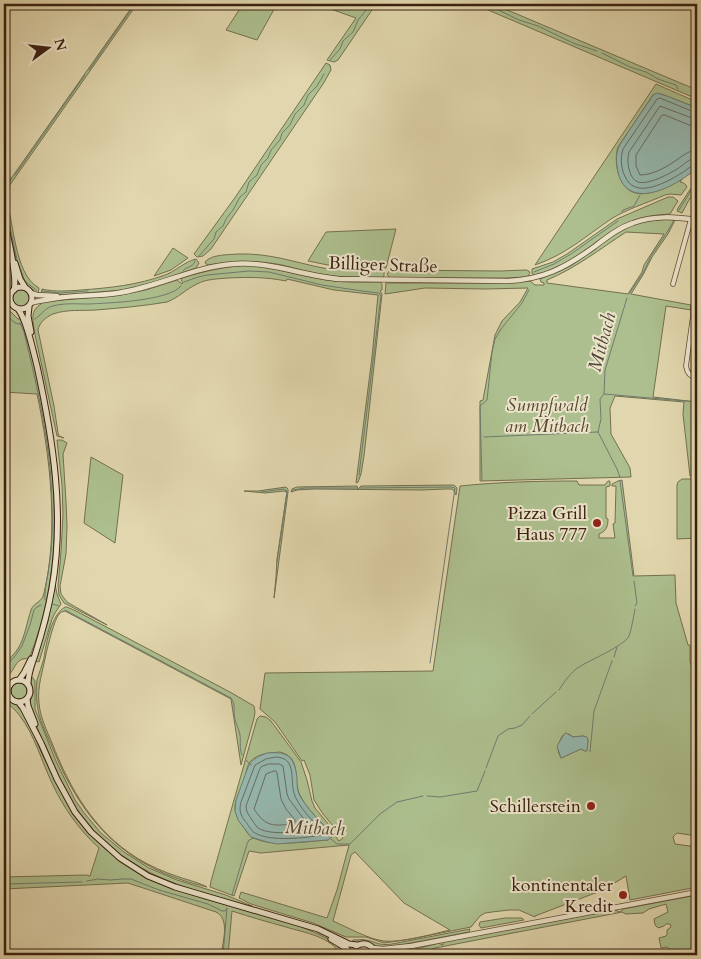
<svg xmlns="http://www.w3.org/2000/svg" width="701" height="959" font-family="Cardo,serif">
<style>
.green{fill:#adbf8e;stroke:#74704f;fill-rule:evenodd}
.water{fill:#95b8af;stroke:#717b6f}
.lines{fill:none;stroke-linecap:round;stroke-linejoin:round}
.shore{stroke:#686c60;stroke-width:1}
.stream{stroke:#717b6f;stroke-width:1}
.minor-casing{stroke:#644e37;stroke-width:5.5}
.tertiary-casing{stroke:#644e37;stroke-width:6}
.secondary-casing{stroke:#3a2010;stroke-width:7}
.minor{stroke:#ece4ca;stroke-width:4}
.tertiary{stroke:#ece4ca;stroke-width:4.5}
.secondary{stroke:#ece4ca;stroke-width:5}
.poi-dot{fill:#8f2418;stroke:#ece4ca;stroke-width:2}
.labels{text-anchor:middle;dominant-baseline:central;stroke-width:4;stroke-linejoin:round;paint-order:stroke}
.street-label{font-size:18px;fill:#3a2010;stroke:#ece4ca}
.park-label{font-size:18px;font-style:italic;fill:#574830;stroke:#ece4ca}
.poi-label{font-size:18px;fill:#3a2010;stroke:#ece4ca;text-anchor:end}
.water-label{font-size:19px;font-style:italic;fill:#514638;stroke:#ece4ca}
</style>
<rect width="100%" height="100%" fill="#e1d6ad"/>
<filter id="stains"><feTurbulence type="fractalNoise" baseFrequency=".004" numOctaves="4"/><feColorMatrix values="0 0 0 0 .2 0 0 0 0 .09 0 0 0 0 .02 0 0 0 .5 -.17"/></filter>
<radialGradient id="worn" r=".72"><stop offset=".6" stop-color="#630" stop-opacity="0"/><stop offset="1" stop-color="#630" stop-opacity=".3"/></radialGradient>
<path class="green" d="M134,4H137L7,189H6L4,187V176V178L10,180Z
M243,4H277L257,40L226,30Z
M317,4H376L338,60L334,62L327,60L356,18Z
M474,4H493L697,90V99Z
M326,63L330,65L331,70L323,84L211,249L203,256L197,257L194,254L234,199Z
M656,84L697,102V108L661,94L653,95L618,147C615,156 616,168 620,178C632,207 663,189 683,178L680,182C683,182 686,184 687,187L681,195L671,194L665,195C647,203 627,209 611,219C586,236 565,255 535,265Z
M697,179V189L692,198H690L682,213L677,211L678,208Z
M4,191C14,217 13,274 39,288L38,293L34,291L24,283L18,267L4,207Z
M668,197H673L678,201L670,214C651,215 634,218 618,228C603,236 590,248 576,257C563,265 549,271 534,276L532,273V269L553,262L567,254L617,219Z
M669,219L675,220L668,234L652,257L643,275L631,294L691,305V310L666,306L653,397L697,402V476H690L683,414L684,402L615,396L610,408L611,434L630,468L631,477L480,481V401L483,400L495,335L502,321L520,302L528,288L485,289L425,288L385,294L386,283H501L530,281L535,285H544V283L541,282L540,279C551,274 562,271 572,265C595,250 615,230 642,222C651,220 660,220 669,219ZM626,232L664,234L644,265L642,272L628,294L547,283V280C576,268 600,249 626,232Z
M396,229L386,268L338,267L308,261L326,232Z
M4,231L12,272L13,287L8,292L4,293C16,283 5,264 4,251C3,244 4,237 4,231Z
M173,248L188,258L171,270L154,276Z
M238,254C270,253 293,262 323,268C342,271 362,270 382,271L384,272V276L382,278C361,277 340,278 320,274C307,272 294,268 282,265C257,260 233,261 208,265L206,264L205,262C212,254 228,255 238,254Z
M196,259L199,263L196,268L156,282L121,290L64,295L41,294L42,289C54,292 68,291 81,290C109,288 138,285 165,275C176,271 184,262 196,259Z
M247,265C274,267 295,275 321,279C341,283 360,282 380,282L382,284V290L380,291L382,294L364,456L361,474L358,482L356,483L372,357L378,295L334,290L287,279L286,281C266,277 248,277 228,278C217,279 206,279 197,284C186,289 178,298 167,302C144,306 120,308 96,310C82,311 67,309 53,314C46,317 39,323 38,330L54,406L58,433L59,436L64,438L57,436L34,330C33,319 30,311 41,304V302L121,295L146,290L177,280L182,284L183,283L181,280L182,278C205,271 223,267 247,265Z
M390,270L500,271L526,270L529,271L530,273L527,277L504,278H390L387,274Z
M12 298a9 9 0 1 1 18 0a9 9 0 1 1-18 0Z
M4,307L11,312L18,319H22C31,349 38,380 43,411C59,496 61,578 29,659C14,656 16,673 4,678V664C9,659 15,654 19,647C25,636 27,622 31,610C34,602 42,603 44,593C59,531 50,455 37,394L4,392Z
M57,440H62L67,443L63,454L66,502L67,526L66,554L60,586L61,594L67,602L107,625L64,603L59,595L58,586L61,552L63,514L62,485Z
M91,457L123,475L115,543L84,523Z
M682,479H697V538L677,539V485L678,482Z
M622,480L634,576L675,575L676,603L688,645H690V661L696,681L697,690V836L677,833L673,837L675,844L697,847V887L630,900L626,876L603,890L535,916V917L519,910H509L492,912L485,913L480,916L471,927L411,939L384,943L366,937H346L313,923L251,904L239,898L241,892L327,918L337,890L349,845L261,853L249,851L234,896L210,887L211,881L257,719L260,716L266,717L271,721L301,762L307,780L312,801L315,808L335,832L336,837L339,841L343,838L323,814L314,800L310,775L304,760L302,761L275,722L260,709L265,673L433,671L460,486C499,482 538,481 577,481L579,485H605L608,481H610V486L606,487V518L608,519C608,527 606,531 599,534V538H615L613,524L615,523L616,486H612V484L618,481ZM569,734L573,737L583,736L588,740L587,750L585,751L581,749L561,758C556,749 558,745 562,736ZM280,752C303,758 292,780 300,795C307,810 321,822 332,834L328,840C307,841 270,848 252,837C248,835 245,829 242,825C228,805 238,799 245,779C246,773 247,765 251,761C258,753 271,753 280,752ZM355,852L404,903L450,930C433,934 400,943 384,941C368,939 349,928 333,921L351,855Z
M454,485L457,488L456,495L454,491L452,489H445L421,490L315,489L297,490L291,492L292,489L297,487L357,486L358,489L361,486Z
M286,487L288,489V492L274,598L276,577L277,559L287,492L284,491L265,493L244,491H258Z
M55,584L57,594L61,604L55,613L52,619L39,662L35,661L48,621Z
M65,607H67L76,611L230,692L254,706L255,712L254,718L241,765L231,699L65,611C62,612 61,612 59,614C54,620 48,646 46,654C43,670 37,687 39,703C40,717 47,731 52,743C70,789 94,831 137,858C150,866 164,872 179,877C188,880 200,883 207,887C127,869 83,823 53,749C47,735 38,718 37,703C36,696 36,687 37,680C39,673 42,666 44,658C46,644 51,615 65,607Z
M30,677L33,678L35,681V709L56,761L75,800L85,814L101,833L124,852L149,868L177,880L226,895L252,906C236,904 218,897 201,892C143,875 98,849 67,794C61,782 55,769 50,756C43,740 34,724 31,706C29,701 32,697 33,692C33,687 30,682 30,677Z
M11 691a8 8 0 1 1 16 0a8 8 0 1 1-16 0Z
M4,693C6,696 8,699 11,702C14,704 18,704 20,707C29,717 33,733 38,745C55,782 72,818 102,846C173,911 268,900 344,948L343,951L344,955H341C330,936 305,933 286,927C268,922 250,917 232,911L228,955H221C223,941 230,919 216,912L128,883L4,889V877L86,875L90,876L99,848C79,830 63,807 52,783C42,762 34,734 20,716C16,710 9,705 4,700Z
M697,895V955H676L675,951H672L667,947L661,948L659,938L666,936L667,935V930L671,927L670,924H666L664,926L658,928L655,925L654,919L668,912L666,904L649,909L643,913L626,914L622,912L612,914L435,948L415,955H392L439,943L442,945H443V942L457,939L615,910L620,912L623,909Z
M505,918H522L524,920L481,928L479,925L480,922Z
M470,929L469,932L395,946L379,947L366,942L351,943L353,940C357,940 362,939 366,940C377,942 379,946 392,944Z"/>
<path class="water" d="M657,93L667,96L697,108V168C679,184 632,212 619,176C617,168 615,157 618,149C620,143 625,138 628,132C635,122 642,111 650,100L653,95Z
M565,733H566L573,737L583,736L587,737L588,741L587,751H585L581,749L561,758L557,746Z
M267,753C288,751 295,757 297,779C297,784 297,789 299,794C305,807 322,823 332,834V837L328,840L277,844L267,842L251,837L238,820L235,811L236,800L248,767C252,759 259,756 267,753Z"/>
<g class="lines">
<path class="shore" d="M697,112H694L660,98L657,99L623,149C620,159 621,171 627,180C638,198 667,182 680,174C686,171 691,165 697,164
M697,119L692,118L660,106L629,152C627,159 628,168 631,175C632,177 634,180 636,181C645,187 669,174 677,169C684,165 689,158 697,158
M697,126L689,125L665,115H662L636,155V166L640,175C652,175 665,168 675,161C683,156 687,151 697,150
M277,757C281,758 285,758 288,762C294,770 291,784 294,793C297,805 314,823 323,831L322,835C306,838 270,842 255,833C251,831 248,824 245,821C240,814 239,810 241,802L255,765L266,759Z
M269,764H279L283,766L287,794L289,799L309,826L308,830C295,832 268,836 257,827C255,825 254,822 252,820C249,815 246,812 246,806L259,771L261,767Z
M276,771L277,773L281,799L286,809L295,820V822L293,824C272,826 266,827 254,809L266,774L271,772Z"/>
<path class="stream" d="M460,4L461,5
M479,4H484
M486,4L519,20L538,26L573,43L597,51
M467,7L475,9
M602,53L630,67L646,72L658,79L676,85L678,89
M330,60L340,49L343,41L353,32L358,20L371,4
M89,70L135,4
M15,175L85,75
M10,181L12,178
M4,197L17,260L24,279L26,282L36,290
M679,210L697,181
M622,212L623,210L634,206L640,195
M199,256L214,239L216,232L223,226L226,219L233,210L240,197L246,192L249,182L257,175L261,165L268,158L271,150L280,140L282,133L290,125L295,114L304,105L308,95L317,86L324,74
M183,271C186,266 193,268 195,261
M534,272L554,264L571,254L618,221
M184,282L198,277L207,275L249,271L269,272L322,285L362,291L379,293L381,296L359,475
M42,291L60,293L88,291
M629,294L643,273L651,256L666,234L674,220
M4,313L15,323L19,324L21,323
M35,319C44,313 44,307 57,305C67,303 78,304 88,304C109,303 169,301 181,286
M20,323L24,332C38,390 52,449 52,509C53,528 52,547 49,566C48,577 44,589 45,600
M604,394L697,402
M484,437L598,432
M620,477L617,469L598,432L601,419L600,399L604,394L605,370L627,298
M482,480L480,406L487,400L492,352L495,339L501,329L522,303L529,290
M620,481L633,576
M360,488L451,487L455,488L430,663
M293,490L305,488H357
M261,492L284,489L287,491L277,562
M634,581L637,603L635,606
M52,604L59,606
M65,610L231,698C236,705 233,711 235,719C236,724 239,729 240,735C241,742 239,748 242,755
M614,657L617,647
M4,668L15,656L22,646L30,625L34,610L37,607L41,605
M559,690C564,682 571,672 579,667C590,660 624,646 629,636C631,631 634,615 635,609
M532,714L556,692
M590,752L594,711L612,661
M246,760L251,765
M486,768L498,736L508,729L515,728L522,725L530,716
M427,796L440,797L477,791L485,771
M330,838L337,844H350L380,814L397,802L423,796
M87,881L98,879L110,880L122,879H131L159,890L208,904L222,911H225L227,908L223,955
M4,884L82,882
M232,895L247,844L249,840L254,838"/>
<g class="minor-casing">
<path id="minor" d="M673,284L691,219
M697,298C693,304 692,309 693,316L686,366C687,373 691,377 697,378
M693,316L697,305"/>
</g>
<g class="tertiary-casing">
<path id="tertiary" d="M31,293L37,295L57,296
M4,295L12,292
M4,301L12,304
M31,303C40,300 48,300 57,298C77,295 98,296 118,293C158,287 193,267 233,264C270,261 303,276 339,279L506,281C542,280 565,268 594,247C606,238 618,228 633,223C655,215 675,217 697,220
M373,948L383,949L411,946L697,892
M378,955L400,949"/>
</g>
<g class="secondary-casing">
<path id="secondary" d="M4,219C7,234 18,277 14,290
M15,263L20,279L25,287
M10 298a11 11 0 1 1 22 0a11 11 0 1 1-22 0Z
M29,307L28,316L31,332
M18,309C27,320 33,351 37,366C53,439 65,514 52,588C48,611 42,633 35,655C32,664 28,673 28,684
M8 691a11 11 0 1 1 22 0a11 11 0 1 1-22 0Z
M19,680L24,673L31,659
M27,699L28,706L35,724
M19,703L23,708L41,743L57,779L75,812L91,832L120,858L148,876L175,887L318,929L349,944L357,945
M331,939L346,948L352,955
M356,946C365,941 374,945 375,955"/>
</g>
<use href="#minor" class="minor"/>
<use href="#tertiary" class="tertiary"/>
<use href="#secondary" class="secondary"/>
</g>
<g class="poi-dot">
<circle cx="597" cy="523" r="5"/>
<circle cx="591" cy="806" r="5"/>
<circle cx="623" cy="895" r="5"/>
</g>
<g class="labels">
<g class="street-label">
<text transform="translate(383 265) rotate(2)">Billiger Straße</text>
</g>
<g class="park-label">
<text x="547" y="405">Sumpfwald<tspan x="547" dy="21">am Mitbach</tspan></text>
</g>
<g class="poi-label">
<text x="587" y="513">Pizza Grill<tspan x="587" dy="21">Haus 777</tspan></text>
<text x="581" y="806">Schillerstein</text>
<text x="613" y="885">kontinentaler<tspan x="613" dy="21">Kredit</tspan></text>
</g>
<g class="water-label">
<text transform="translate(602 342) rotate(-75)">Mitbach</text>
<text transform="translate(315 828) rotate(2)">Mitbach</text>
</g>
</g>
<rect width="701" height="959" fill="none" stroke="#e1d6ad" stroke-width="20"/>
<rect x="5" y="5" width="691" height="949" fill="none" stroke="#3a2010" stroke-width="2.5"/>
<rect x="10" y="10" width="681" height="939" fill="none" stroke="#3a2010"/>
<g transform="translate(48 48) rotate(75)" stroke="#ece4ca" stroke-width="4" paint-order="stroke">
<path d="M0-4L9 19L0 12L-9 19Z" fill="#3a2010"/>
<text y="-8" font-size="14" font-weight="bold" text-anchor="middle" fill="#3a2010">N</text>
</g>
<rect width="100%" height="100%" filter="url(#stains)"/>
<rect width="100%" height="100%" fill="url(#worn)"/>
</svg>
